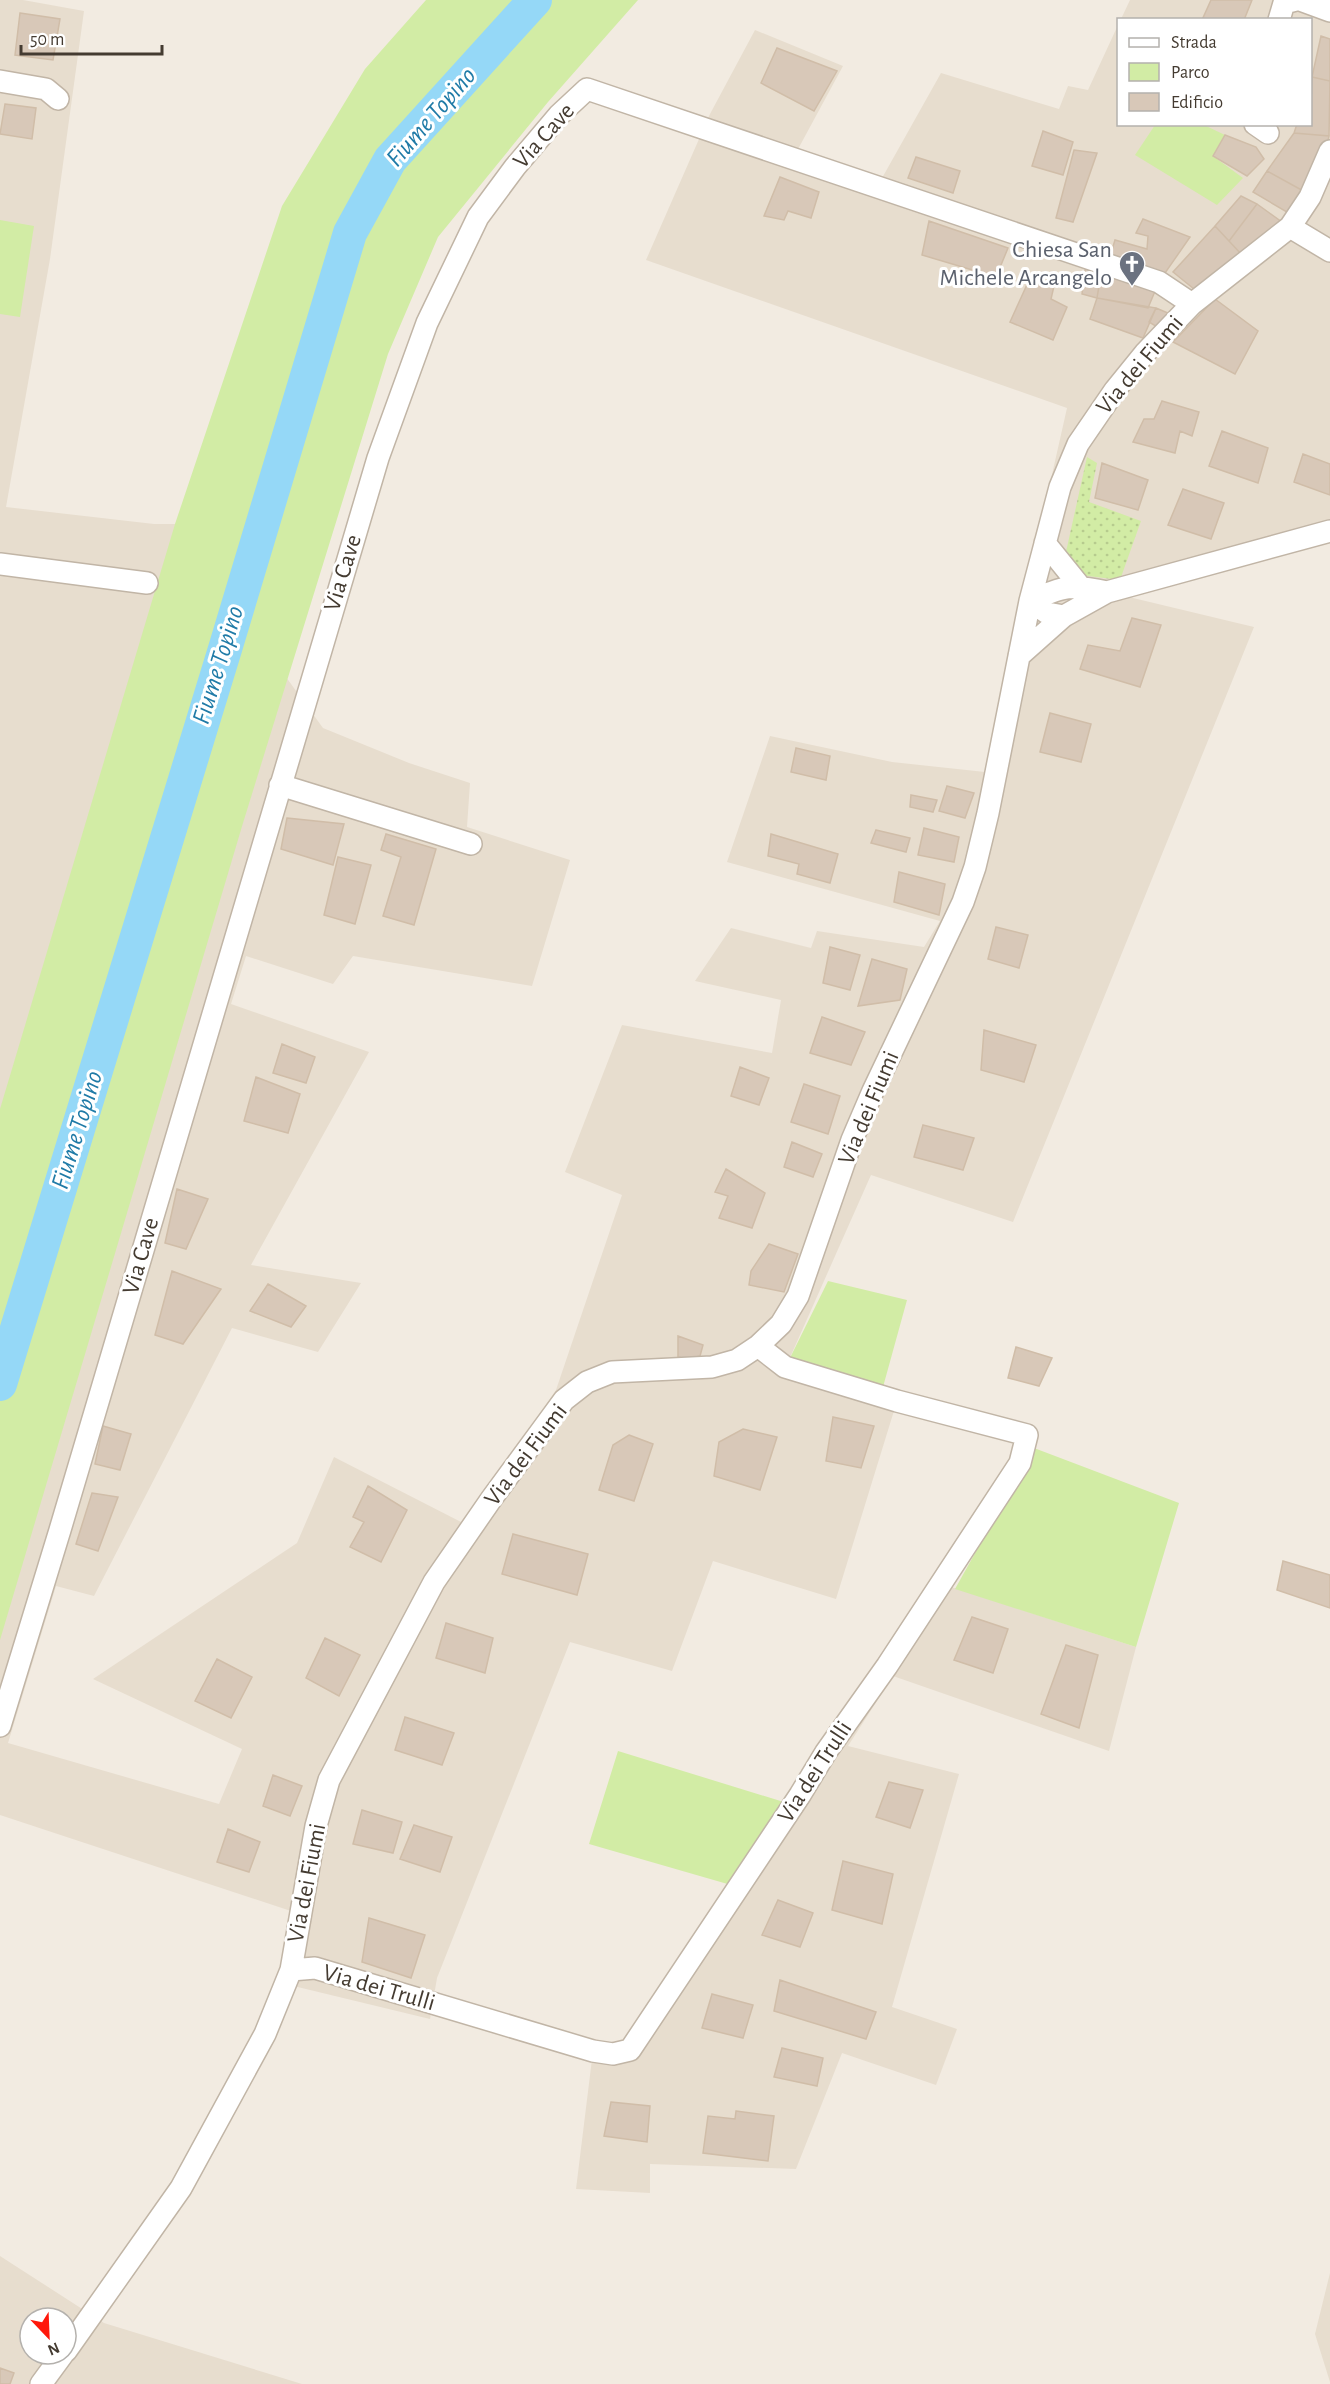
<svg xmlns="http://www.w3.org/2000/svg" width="1330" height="2384" font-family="'Alegreya Sans',sans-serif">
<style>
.residential{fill:#e7ddce;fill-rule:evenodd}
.green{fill:#d2eca5}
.garden{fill:url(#garden-dots)}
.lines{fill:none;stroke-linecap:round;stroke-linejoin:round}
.river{stroke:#95d8f7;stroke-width:34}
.building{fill:#d8c8b8;stroke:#d0bda8;stroke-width:1.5}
.minor-casing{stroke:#c1b5a6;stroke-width:24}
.minor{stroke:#fff;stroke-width:21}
.labels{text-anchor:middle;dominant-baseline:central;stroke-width:6;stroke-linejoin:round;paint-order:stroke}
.street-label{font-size:24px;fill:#443b31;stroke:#fff}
.worship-label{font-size:24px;fill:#5b616d;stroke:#fff;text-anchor:end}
.water-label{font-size:26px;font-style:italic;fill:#207ba7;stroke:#fff}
</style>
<defs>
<pattern id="garden-dots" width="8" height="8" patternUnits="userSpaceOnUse" patternTransform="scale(1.5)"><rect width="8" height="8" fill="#d2eca5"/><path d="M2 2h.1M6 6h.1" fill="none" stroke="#b6cb8e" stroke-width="1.8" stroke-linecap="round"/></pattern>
</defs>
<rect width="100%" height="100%" fill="#f2ebe1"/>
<path class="residential" d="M0,0H23L84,11L50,259L6,507L154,524H175L323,728L409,763L470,783L467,827L570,860L532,986L353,956L333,984L246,956L231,1004L369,1052L251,1265L361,1283L318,1352L232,1328L94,1596L56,1586L8,1743L219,1804L242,1749L93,1679L297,1543L334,1457L463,1523L556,1390L622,1195L565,1172L622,1025L772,1053L781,1000L695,981L731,928L811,948L817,931L924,947L940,921L727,862L770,736L892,762L985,772L1067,408L646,260L710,114L755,30L843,66L797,151L877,187L941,73L1059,109L1068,86L1088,90L1118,25V124H1310V20L1121,19L1130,0H1330V531L1108,592L1254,627L1013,1222L871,1175L788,1362L897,1401L836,1599L713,1561L672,1671L570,1642L437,1978L430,2019L277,1982L300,1914L0,1815Z
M936,1582L1136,1647L1109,1751L893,1676L848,1746L959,1774L892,2007L957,2029L936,2085L842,2053L796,2169L650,2164V2193L576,2189L593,2051L630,2050Z
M0,2256L104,2323L302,2384H0ZM30,2318H66V2354H30Z
M1330,2273V2382L1315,2334Z"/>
<path class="green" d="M426,0H638L548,102L438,237L388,354L243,823L0,1640V1109L175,524L282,206L365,69Z
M1155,125H1204L1225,135L1213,156L1243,178L1217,205L1135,155Z
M0,220L34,226L20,317L0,314Z
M828,1281L907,1300L883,1387L788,1362Z
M1034,1448L1179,1503L1136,1647L955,1589Z
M618,1751L787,1803L731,1885L589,1844Z"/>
<path class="garden" d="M1087,457L1097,463L1089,502L1141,521L1120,580L1080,575L1066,552Z"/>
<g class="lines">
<path class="river" d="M0,1384L225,649L350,233L390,160L535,0"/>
</g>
<path class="building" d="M1211,0H1252L1244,20H1202Z
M20,13L60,19L53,60L15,55Z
M1321,36L1330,39V81L1312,77Z
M777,48L837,71L814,111L761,83Z
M1312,77L1330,81L1329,136L1294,133L1297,124H1310Z
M5,104L36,108L32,139L0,134Z
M1043,131L1073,142L1063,175L1032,166Z
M1294,133L1329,136L1326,150L1307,193L1267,171Z
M1225,135L1256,147L1264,159L1247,176L1213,156Z
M1074,150L1097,153L1073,222L1056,218Z
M916,157L960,171L953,193L908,178Z
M1267,171L1307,193L1292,215L1253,192Z
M780,177L819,192L811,218L788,211L784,220L764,216Z
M1241,196L1257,204L1229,241L1215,226Z
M1257,204L1286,225L1242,255L1229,241Z
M1143,219L1190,237L1163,276L1109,260L1115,240L1147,249L1148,236L1136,233Z
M929,221L1008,248L996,277L922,255Z
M1215,226L1242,255L1199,293L1173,272Z
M1086,264L1102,268L1097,298L1082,294Z
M1102,268L1158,284L1148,308L1097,298Z
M1030,278L1054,286L1051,299L1067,307L1053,340L1010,322Z
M1097,298L1156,308L1143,338L1090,319Z
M1215,299L1258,331L1235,374L1173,342Z
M1156,308L1175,316L1162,330L1149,322Z
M1162,401L1199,412L1192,436L1180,431L1175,453L1133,442L1144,419H1154Z
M1222,431L1268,448L1258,483L1209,466Z
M1303,454L1330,464V495L1294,482Z
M1102,463L1148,480L1138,510L1095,498Z
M1183,489L1224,503L1211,539L1168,525Z
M1132,618L1161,625L1140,687L1080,669L1088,645L1120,651Z
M1050,713L1091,724L1081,762L1040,752Z
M796,748L830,756L826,780L791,772Z
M947,786L974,793L965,818L939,811Z
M911,795L937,800L933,812L910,807Z
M287,818L344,824L333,865L281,849Z
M924,828L959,837L954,862L918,855Z
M876,830L910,838L906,852L871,843Z
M386,834L436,849L414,925L383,916L401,857L381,850Z
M771,834L838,854L830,883L797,874L799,864L768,856Z
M338,857L371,865L355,924L324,915Z
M899,872L945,884L939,915L894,902Z
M996,927L1028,935L1019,968L988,959Z
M830,947L860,955L850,990L823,983Z
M872,959L907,969L900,1000L858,1006Z
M822,1017L865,1032L851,1065L810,1053Z
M984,1030L1036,1045L1024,1082L981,1070Z
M282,1044L315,1057L306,1083L273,1073Z
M740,1067L769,1078L759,1105L731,1096Z
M256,1077L300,1094L288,1133L244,1121Z
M804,1084L840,1096L828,1134L791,1122Z
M923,1125L974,1138L963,1170L914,1157Z
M792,1142L822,1154L813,1177L784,1167Z
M726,1169L765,1193L752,1228L719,1218L728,1196L715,1192Z
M177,1189L208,1199L186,1249L165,1243Z
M769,1244L798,1254L784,1292L749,1285L751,1271Z
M172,1271L221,1289L183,1344L155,1335Z
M268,1284L306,1306L291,1327L250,1311Z
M678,1336L703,1345L700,1356L687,1359L678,1357Z
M1016,1347L1052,1358L1039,1386L1008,1378Z
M833,1417L874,1426L861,1468L826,1461Z
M103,1426L131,1434L120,1470L95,1464Z
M743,1429L777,1437L760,1490L714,1476L719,1442Z
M629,1435L653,1444L634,1501L599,1490L613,1445Z
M368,1486L407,1510L381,1562L350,1547L364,1522L353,1517Z
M92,1493L118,1497L98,1551L76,1544Z
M513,1534L588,1554L577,1595L502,1574Z
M1283,1561L1330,1575V1608L1277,1590Z
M972,1617L1008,1629L993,1673L954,1660Z
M446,1623L493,1638L485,1673L436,1658Z
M325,1638L360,1655L339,1696L306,1678Z
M1066,1645L1098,1655L1079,1728L1041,1714Z
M217,1659L252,1677L231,1718L195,1701Z
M405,1717L454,1733L442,1765L395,1750Z
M273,1775L302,1786L290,1816L263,1806Z
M889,1782L923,1790L910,1828L876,1817Z
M362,1810L402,1822L393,1853L353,1844Z
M414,1825L452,1837L440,1872L400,1859Z
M228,1829L260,1842L249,1872L217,1862Z
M843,1861L893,1874L882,1924L832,1910Z
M778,1900L813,1913L800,1947L762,1935Z
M369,1918L425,1935L411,1978L362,1962Z
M780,1980L876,2012L866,2039L774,2011Z
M712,1994L753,2005L743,2038L702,2028Z
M782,2048L823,2058L817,2086L774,2077Z
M611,2102L650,2106L647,2142L604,2136Z
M736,2111L774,2116L768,2161L703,2153L708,2116L735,2119Z
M0,2368L14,2373L10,2384H0Z"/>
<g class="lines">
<g class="minor-casing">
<path id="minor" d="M1300,0L1330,11
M1279,20L1284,3L1296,0
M0,81L46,89L58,99
M1255,124L1268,133
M1330,151L1310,197L1290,227L1330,251
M1045,543L1079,585
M0,564L147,583
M1107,592C1072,584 1063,586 1030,601L1047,613L1064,616L1107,592L1330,531
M1019,656L1064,616
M280,785L471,844
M0,1726L60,1530L378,458L427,323L478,217L515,167L559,115L587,89L1159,282L1192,304
M291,1970L315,1968L593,2051L613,2054L630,2050L800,1795L826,1752L887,1666L1020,1463L1027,1435L897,1401L785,1367L758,1346
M66,2351L181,2188L265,2034L291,1970L316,1826L329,1780L434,1582L492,1498L564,1400L587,1382L612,1372L712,1367L737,1360L758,1346L781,1324L798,1296L852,1140L873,1091L963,902L975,867L988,813L1030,601L1060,487L1078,444L1115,390L1145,353L1192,304L1290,227
M41,2384L63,2354"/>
</g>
<use href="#minor" class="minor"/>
</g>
<defs>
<g id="church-pin" transform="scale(1.35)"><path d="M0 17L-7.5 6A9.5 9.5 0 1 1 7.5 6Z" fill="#6b7280" stroke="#fff"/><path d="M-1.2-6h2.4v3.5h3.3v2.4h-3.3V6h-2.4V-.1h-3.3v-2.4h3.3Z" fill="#fff"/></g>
</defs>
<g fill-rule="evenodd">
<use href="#church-pin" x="1132" y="264"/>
</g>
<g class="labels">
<g class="street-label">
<text transform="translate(544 136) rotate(-48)">Via Cave</text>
<text transform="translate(1140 365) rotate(-50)">Via dei Fiumi</text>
<text transform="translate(343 573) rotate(-73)">Via Cave</text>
<text transform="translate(869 1108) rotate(-67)">Via dei Fiumi</text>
<text transform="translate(141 1256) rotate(-74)">Via Cave</text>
<text transform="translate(526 1455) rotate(-53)">Via dei Fiumi</text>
<text transform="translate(815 1772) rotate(-57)">Via dei Trulli</text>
<text transform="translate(307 1883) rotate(-79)">Via dei Fiumi</text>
<text transform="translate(379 1988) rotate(16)">Via dei Trulli</text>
</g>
<g class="worship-label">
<text x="1112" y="250">Chiesa San<tspan x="1112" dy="28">Michele Arcangelo</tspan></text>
</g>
<g class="water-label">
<text transform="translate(431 117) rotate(-49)">Fiume Topino</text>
<text transform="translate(218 665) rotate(-73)">Fiume Topino</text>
<text transform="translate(77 1130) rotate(-73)">Fiume Topino</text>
</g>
</g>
<rect x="1117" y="18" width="195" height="108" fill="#ffffff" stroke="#b4b1ad" stroke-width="1.5"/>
<rect x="1129" y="38" width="30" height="9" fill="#ffffff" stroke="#b4b1ad" stroke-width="1.5"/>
<text x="1171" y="48" font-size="18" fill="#443b31">Strada</text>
<rect x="1129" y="63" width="30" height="18" fill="#d2eca5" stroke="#b4b1ad" stroke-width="1.5"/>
<text x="1171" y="78" font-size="18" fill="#443b31">Parco</text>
<rect x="1129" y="93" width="30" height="18" fill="#d8c8b8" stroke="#b4b1ad" stroke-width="1.5"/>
<text x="1171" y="108" font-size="18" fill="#443b31">Edificio</text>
<g transform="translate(48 2336) rotate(157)"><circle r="28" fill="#ffffff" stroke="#b4b1ad" stroke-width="1.5"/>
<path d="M0-4.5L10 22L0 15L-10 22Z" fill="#ff180b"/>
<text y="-9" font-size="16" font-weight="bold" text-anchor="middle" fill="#443b31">N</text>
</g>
<path d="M21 45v9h141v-9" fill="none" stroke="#443b31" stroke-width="3"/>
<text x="30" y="45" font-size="18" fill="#443b31" stroke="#ffffff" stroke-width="4.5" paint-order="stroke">50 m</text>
</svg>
